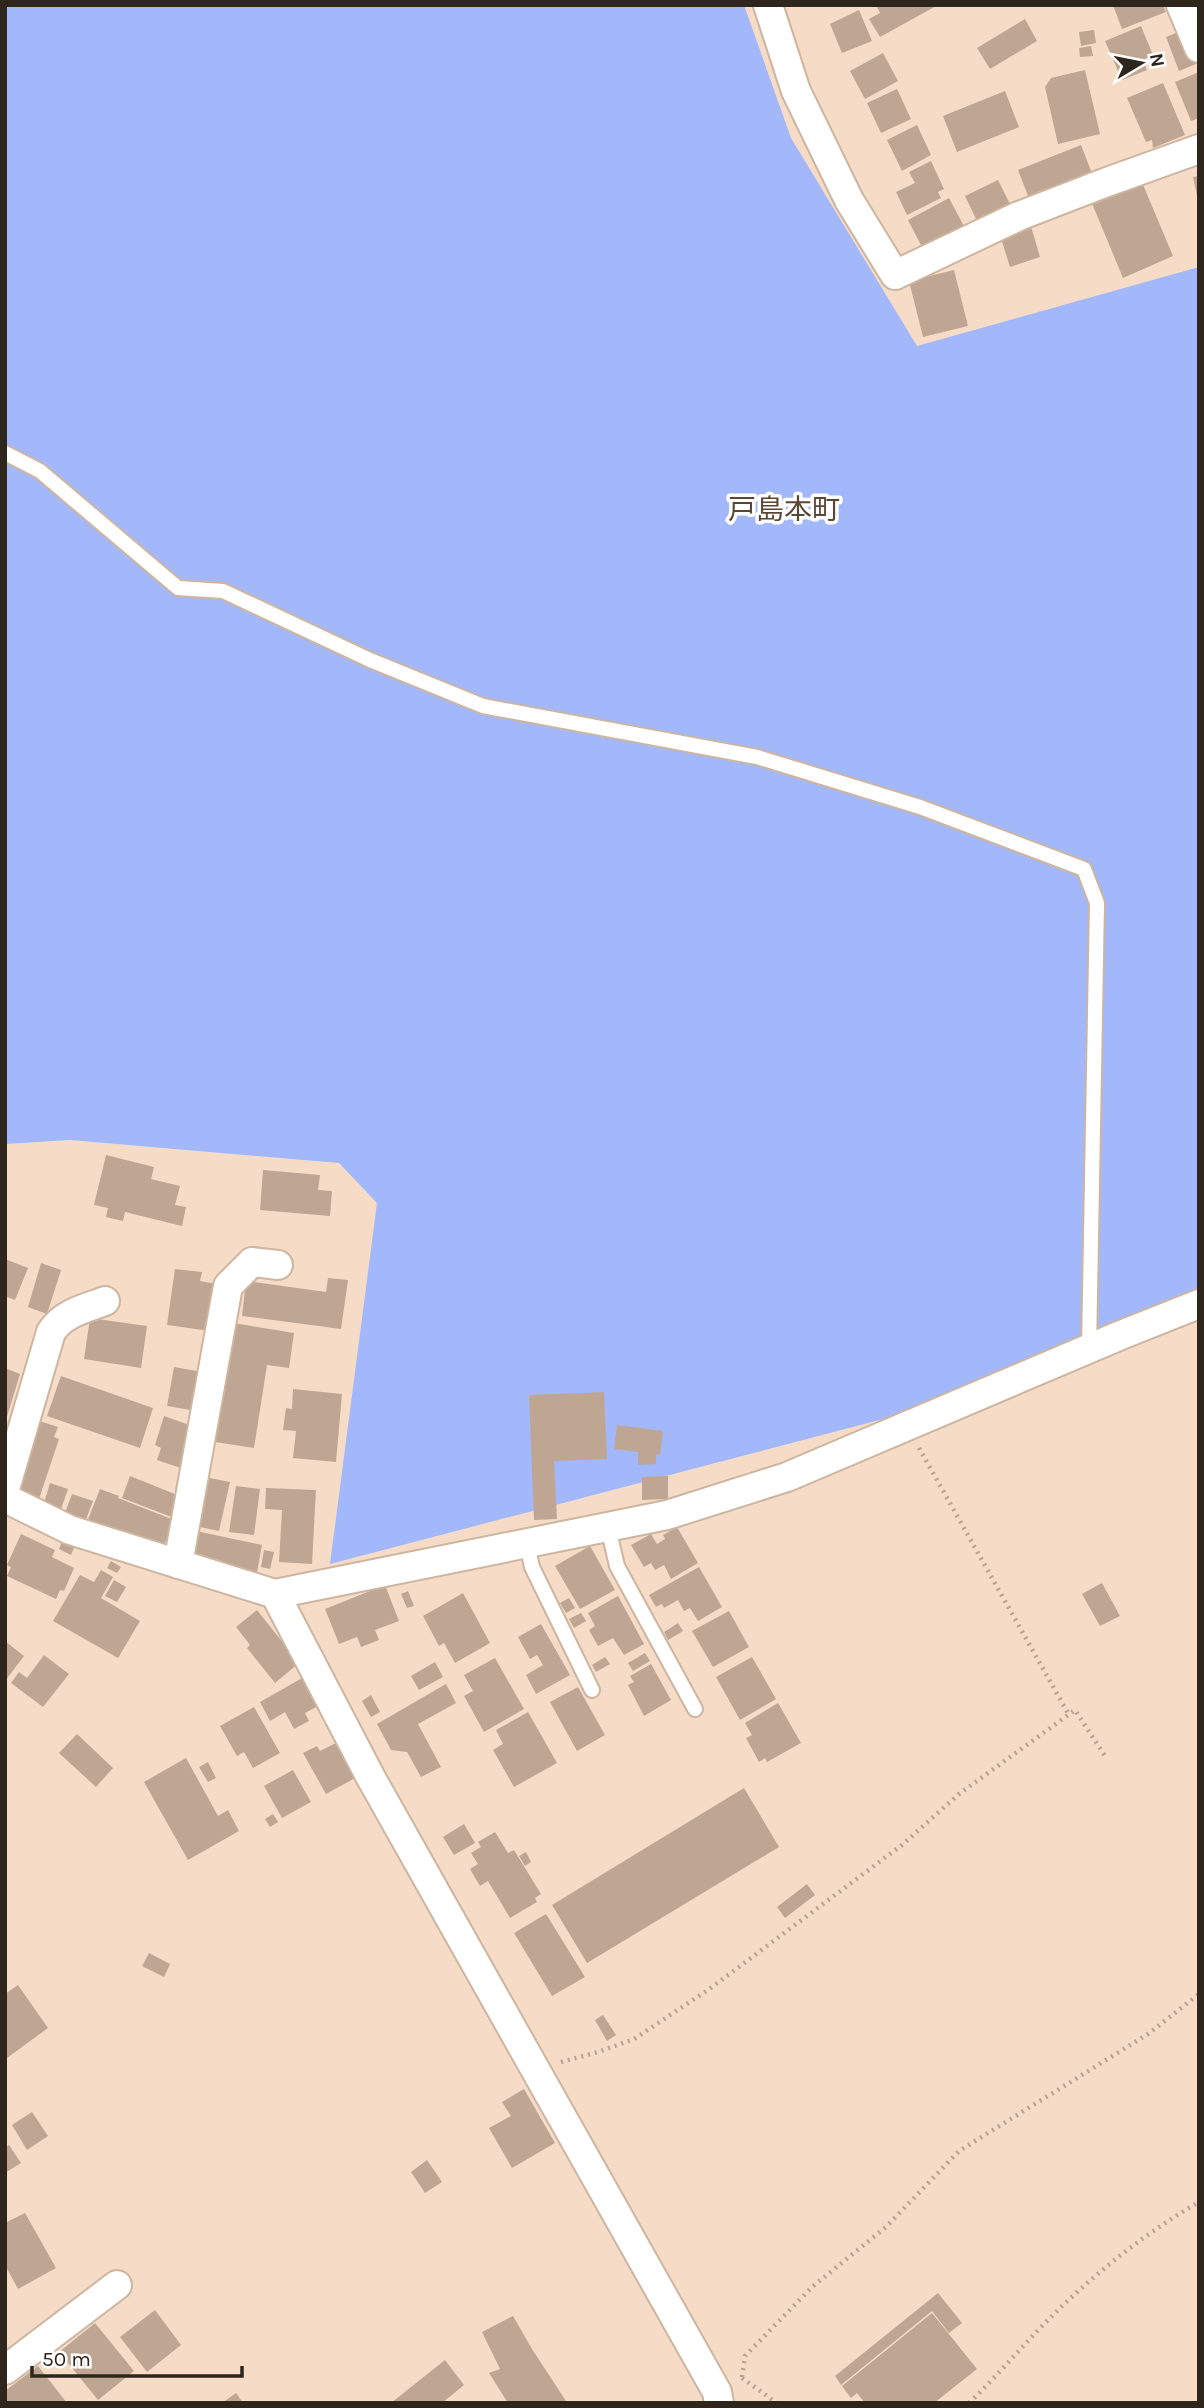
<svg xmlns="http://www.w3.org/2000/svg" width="1204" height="2408" font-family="Karla,'Noto Sans JP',sans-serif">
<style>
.green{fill:#a2b8fb}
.building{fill:#bfa692}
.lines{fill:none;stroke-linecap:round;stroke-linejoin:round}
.lane-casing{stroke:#cdb5a0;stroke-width:18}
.street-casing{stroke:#cdb5a0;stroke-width:32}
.path{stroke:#b7a291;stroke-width:4.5;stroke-dasharray:2 5;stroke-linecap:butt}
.lane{stroke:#fff;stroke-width:14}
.street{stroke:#fff;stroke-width:28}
.labels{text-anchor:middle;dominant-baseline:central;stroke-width:7;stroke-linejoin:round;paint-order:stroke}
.quarter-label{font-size:28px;fill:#5b4634;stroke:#fff}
</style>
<rect width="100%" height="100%" fill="#f6dcc7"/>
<path class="green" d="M5,5H744L791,138L917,346L1199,267V1302L1002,1388L330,1564L377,1203L339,1163L70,1140L5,1144Z"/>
<path class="building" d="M876,5H938L880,37L869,19L880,13Z
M1113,5H1163L1166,12L1122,29Z
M859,10L872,41L842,53L830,24Z
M1025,19L1037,41L990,69L977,48Z
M1141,26L1153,55L1143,60L1147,70L1122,80L1105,41Z
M1094,30L1096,43L1081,46L1079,32Z
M1183,30L1196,64L1179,71L1166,37Z
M1091,46L1093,56L1080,57L1079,48Z
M883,53L898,81L865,99L850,71Z
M1085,70L1100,134L1058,144L1045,87L1051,78Z
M1199,72V118L1191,121L1175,82Z
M1163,83L1185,135L1153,148L1152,140L1146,142L1127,98Z
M897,89L911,119L881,133L867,103Z
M1005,91L1019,127L957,152L943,116Z
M917,125L931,155L902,171L887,140Z
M1081,145L1095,181L1032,206L1018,170Z
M931,161L944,189L938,192L941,198L907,215L896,192L915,183L909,172Z
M1199,176V199L1198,200L1193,177Z
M998,180L1010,204L977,221L965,196Z
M1141,180L1173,256L1123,278L1091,201Z
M949,198L965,228L923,249L908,220Z
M1030,223L1040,257L1010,267L999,232Z
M954,270L968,326L923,337L909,281Z
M106,1155L154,1167L151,1179L180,1186L175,1205L186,1207L182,1226L125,1212L123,1221L106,1217L108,1208L94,1205Z
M263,1170L320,1175L318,1190L332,1191L330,1216L260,1210Z
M5,1259L28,1268L15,1300L5,1296Z
M41,1263L61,1270L47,1314L28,1307Z
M175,1269L202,1272L200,1281L216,1284L210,1331L167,1325Z
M328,1278L348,1280L341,1329L242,1316L246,1281L326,1292Z
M90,1318L147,1326L141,1368L84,1359Z
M233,1323L294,1333L289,1368L267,1365L254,1448L215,1442Z
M174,1367L208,1373L196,1411L167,1406Z
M5,1368L20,1374L6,1420H5Z
M61,1376L153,1408L140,1448L47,1416Z
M293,1389L342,1394L336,1462L293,1458L296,1431L283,1430L286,1408L292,1409Z
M604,1392L607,1459L554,1461L557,1519L534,1520L529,1395Z
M164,1416L195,1427L181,1468L157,1460L161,1448L155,1445Z
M36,1420L58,1427L54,1437L59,1439L39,1499L18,1492L25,1472L19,1469Z
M617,1425L663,1431L660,1455L656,1454V1464L638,1465V1452L614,1449Z
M130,1476L182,1497L174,1518L122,1498Z
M668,1476V1499L642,1500V1477Z
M205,1477L230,1482L219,1531L195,1526Z
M50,1483L68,1489L61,1509L44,1503Z
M236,1486L260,1489L254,1535L229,1532Z
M266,1488L316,1490L312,1564L279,1562L282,1510L265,1509Z
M100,1489L119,1496L118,1498L174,1520L163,1548L107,1527L106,1529L87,1522Z
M72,1494L93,1501L85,1522L65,1513Z
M677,1527L698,1563L671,1579L664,1565L655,1570L651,1563L644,1567L631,1545L651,1534L657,1544L665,1539L663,1535Z
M196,1531L262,1545L257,1572L191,1558Z
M21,1534L55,1550L52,1557L74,1568L64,1591L60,1590L56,1599L7,1576L11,1567L7,1565Z
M62,1542L74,1548L71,1555L59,1549Z
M590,1546L615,1590L580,1609L555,1566Z
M264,1550L274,1552L270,1569L261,1567Z
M111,1561L121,1567L117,1573L107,1568Z
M699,1567L722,1607L698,1621L690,1608L684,1611L678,1600L664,1608L662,1604L656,1607L649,1595Z
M101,1570L113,1577L101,1598L140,1621L118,1658L53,1621L80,1575L94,1582Z
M114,1580L126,1587L117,1602L105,1596Z
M1102,1583L1120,1616L1100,1626L1082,1594Z
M385,1585L399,1621L375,1630L379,1640L361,1647L357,1637L339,1644L325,1609Z
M408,1591L414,1606L407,1608L401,1594Z
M463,1593L490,1643L455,1663L444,1643L439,1646L423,1616Z
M618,1596L644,1644L624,1655L613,1638L598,1646L589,1630L595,1626L588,1613Z
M569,1598L575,1608L566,1613L560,1603Z
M257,1610L299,1663L275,1683L247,1648L250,1645L236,1627Z
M729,1611L749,1647L713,1667L692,1631Z
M581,1613L586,1621L574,1628L569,1619Z
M678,1623L683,1631L668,1640L664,1632Z
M541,1624L570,1675L536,1694L526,1675L543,1665L537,1655L530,1659L518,1637Z
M5,1641L24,1656L5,1681Z
M645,1653L650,1661L633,1671L628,1663Z
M44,1655L69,1674L43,1707L11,1683L19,1672L27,1678Z
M605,1657L610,1664L596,1672L592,1665Z
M752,1657L776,1699L740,1720L716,1677Z
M495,1658L524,1709L484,1732L464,1696L473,1691L464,1675Z
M435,1662L443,1677L419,1690L411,1676Z
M651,1664L671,1700L644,1716L628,1685L634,1682L630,1676Z
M304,1677L320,1705L305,1713L309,1721L294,1729L285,1712L270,1721L260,1702Z
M446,1684L456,1703L418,1724L441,1767L421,1777L407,1752L391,1750L377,1724Z
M578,1687L605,1735L577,1751L550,1702Z
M371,1695L380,1712L371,1717L362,1701Z
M778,1703L801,1743L767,1762L765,1758L759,1762L746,1738L752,1735L745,1723Z
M254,1707L280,1753L253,1768L244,1752L237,1756L220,1726Z
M528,1712L557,1763L514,1787L493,1750L503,1744L496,1730Z
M77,1734L113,1768L96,1787L59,1753Z
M338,1742L357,1777L326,1794L303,1753L317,1746L320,1751Z
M186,1758L218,1816L228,1810L239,1831L188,1860L144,1782Z
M208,1762L216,1778L208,1782L199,1767Z
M293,1770L311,1802L282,1818L264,1786Z
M744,1788L779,1847L587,1963L552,1905Z
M273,1814L278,1822L270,1827L265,1819Z
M464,1824L475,1843L454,1855L443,1837Z
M495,1832L508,1853L514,1850L541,1894L535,1898L537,1902L510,1918L488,1881L480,1886L470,1869L478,1864L471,1853L481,1847L478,1842Z
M526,1852L531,1862L525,1866L519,1856Z
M807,1884L815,1895L785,1918L777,1907Z
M546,1914L585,1977L552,1996L514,1933Z
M149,1953L170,1964L164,1977L142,1966Z
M18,1985L48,2028L7,2058L5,2055V1994Z
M603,2015L616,2035L607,2041L595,2020Z
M524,2089L555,2143L512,2168L489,2128L511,2116L502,2102Z
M32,2112L48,2136L27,2150L12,2125Z
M9,2145L21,2163L5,2173V2148Z
M427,2160L442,2182L425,2193L411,2172Z
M25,2213L56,2268L18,2289L5,2265V2223Z
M938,2293L962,2323L949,2333L932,2311L841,2385L835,2376Z
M155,2310L181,2345L147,2372L120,2337Z
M932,2313L977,2369L934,2403H865L857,2393L851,2398L842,2386Z
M513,2316L532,2349L566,2401L563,2403H508L489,2373L500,2369L482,2332Z
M95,2323L134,2371L98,2400L59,2352Z
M445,2360L464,2385L442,2403H391Z
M38,2366L67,2403H5V2391Z
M236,2393L243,2403H222Z"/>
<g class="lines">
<g class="lane-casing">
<path id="lane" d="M5,453L40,471L178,588L223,591L370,660L483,706L757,757L920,807L1084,869L1097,903L1089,1349
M608,1527L617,1566L695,1709
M527,1544L532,1567L592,1690"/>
</g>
<g class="street-casing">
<path id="street" d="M768,5L796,91L849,200L895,275L1019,216L1107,182L1199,149
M1181,5L1199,48
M5,1489L51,1332C63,1313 84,1309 105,1301
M5,1498L70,1530L275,1594L667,1515L787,1477L1121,1335L1199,1304
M178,1564L228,1286L252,1262L278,1265
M275,1594L371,1778L717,2392L719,2403
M5,2370L117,2285"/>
</g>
<path class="path" d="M919,1448L1069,1715
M561,2062L598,2052L634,2039L708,1990L902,1845L959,1794L1075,1710L1107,1759
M742,2377L745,2356L812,2287L886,2227L959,2151L1148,2034L1199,1994
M742,2378L777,2403
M969,2403C995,2378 1018,2351 1043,2325C1089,2278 1142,2235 1199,2202"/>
<use href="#lane" class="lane"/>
<use href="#street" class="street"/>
</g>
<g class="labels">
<g class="quarter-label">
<text x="784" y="509">戸島本町</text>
</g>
</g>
<rect width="1204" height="2408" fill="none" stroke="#2e251d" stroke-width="14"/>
<g transform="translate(1141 63) rotate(80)" stroke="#ffffff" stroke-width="5" paint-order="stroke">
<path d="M0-5L12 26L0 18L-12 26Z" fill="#2e251d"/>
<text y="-10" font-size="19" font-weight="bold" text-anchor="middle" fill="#2e251d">N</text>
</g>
<path d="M32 2366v10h210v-10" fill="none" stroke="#2e251d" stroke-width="3.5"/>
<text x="42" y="2366" font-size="21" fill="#2e251d" stroke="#ffffff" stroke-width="5" paint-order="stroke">50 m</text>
</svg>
